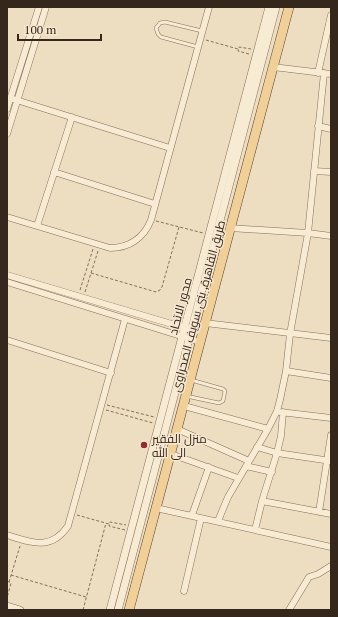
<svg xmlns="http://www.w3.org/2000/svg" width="338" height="617" font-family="'PT Serif',Cairo,serif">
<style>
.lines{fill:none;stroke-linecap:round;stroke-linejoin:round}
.service-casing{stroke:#866e59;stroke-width:4}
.minor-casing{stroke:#866e59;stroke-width:7}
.tertiary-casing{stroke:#866e59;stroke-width:8}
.primary-casing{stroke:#543c2d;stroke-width:10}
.path{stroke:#866e59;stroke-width:1;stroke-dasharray:3 2;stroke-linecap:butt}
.service{stroke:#f8ebd4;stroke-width:3}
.minor{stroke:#f8ebd4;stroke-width:6}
.tertiary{stroke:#f8ebd4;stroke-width:7}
.primary{stroke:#f0cf99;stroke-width:9}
.poi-dot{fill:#942a32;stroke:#f5e7d0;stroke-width:1.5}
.labels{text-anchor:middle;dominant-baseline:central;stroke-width:3;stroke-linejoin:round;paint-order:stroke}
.street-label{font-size:12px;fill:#36271d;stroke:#f5e7d0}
.poi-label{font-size:12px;fill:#36271d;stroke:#f5e7d0;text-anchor:start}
</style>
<rect width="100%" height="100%" fill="#edddc1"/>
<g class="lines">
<g class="service-casing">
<path id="service" d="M198,47L161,37L158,34L156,28L160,23L165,22L202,31
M186,396L219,403L223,401L225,391L223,389L191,380"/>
</g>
<g class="minor-casing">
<path id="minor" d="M273,67L331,74
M318,73L331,15
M10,98L170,148
M7,109L39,7
M318,126L331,129
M7,134L46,7
M314,171L331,172
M54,172L155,204
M7,217L110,248C129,248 144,238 151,220L209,7
M37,226L72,117
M230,228L308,233L331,236
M7,275L185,328L203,332
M7,282L200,342
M205,323L331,338
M7,340L111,373
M286,371L331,378
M184,406L268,429
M280,412L331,418
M177,429L249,461
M257,447L277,453L331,461
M171,454L238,478
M246,466L272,472
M262,501L331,514
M156,508L331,547
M319,512L331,435
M192,515L209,467
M218,521L228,497L268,429L277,411L280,400L286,371L290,334L308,233L324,73
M255,530L262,501L277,453L281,436L283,412
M7,535C32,543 51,551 68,526L125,319
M184,591L201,518
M289,610L309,577L318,574L331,566"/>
</g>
<g class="tertiary-casing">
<path id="tertiary" d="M7,606L20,610
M110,610L269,7
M118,610L276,7"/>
</g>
<g class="primary-casing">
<path id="primary" d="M129,610L289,7"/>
</g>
<path class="path" d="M206,40L238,49
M249,54L238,51L239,47L251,49
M156,221L203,233
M91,273L156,292L160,290L162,287L179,227
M80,290L93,249
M85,292L98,251
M107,405L154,417
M106,410L153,423
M77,515L109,524
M125,530L109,526L110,522L126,525
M11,575L86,597
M7,581L11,583L7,598
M9,582L20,546
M83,610L106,523"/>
<use href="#service" class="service"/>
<use href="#minor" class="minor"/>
<use href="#tertiary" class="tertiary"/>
<use href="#primary" class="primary"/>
</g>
<circle class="poi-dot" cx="144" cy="445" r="4"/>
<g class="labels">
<g class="street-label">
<text transform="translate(180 306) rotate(-75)">محور الاتحاد</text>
<text transform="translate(198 306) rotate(-75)">طريق القاهرة, بنى سويف الصحراوى</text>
</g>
<g class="poi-label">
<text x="152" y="438">منزل الفقير<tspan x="152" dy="14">الى الله</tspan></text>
</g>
</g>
<rect width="338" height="617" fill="none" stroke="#36271d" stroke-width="16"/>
<path d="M18 34v6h83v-6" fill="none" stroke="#36271d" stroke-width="2"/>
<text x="24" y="34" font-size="12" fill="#36271d" stroke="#f5e7d0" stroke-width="3" paint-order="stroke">100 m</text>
</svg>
